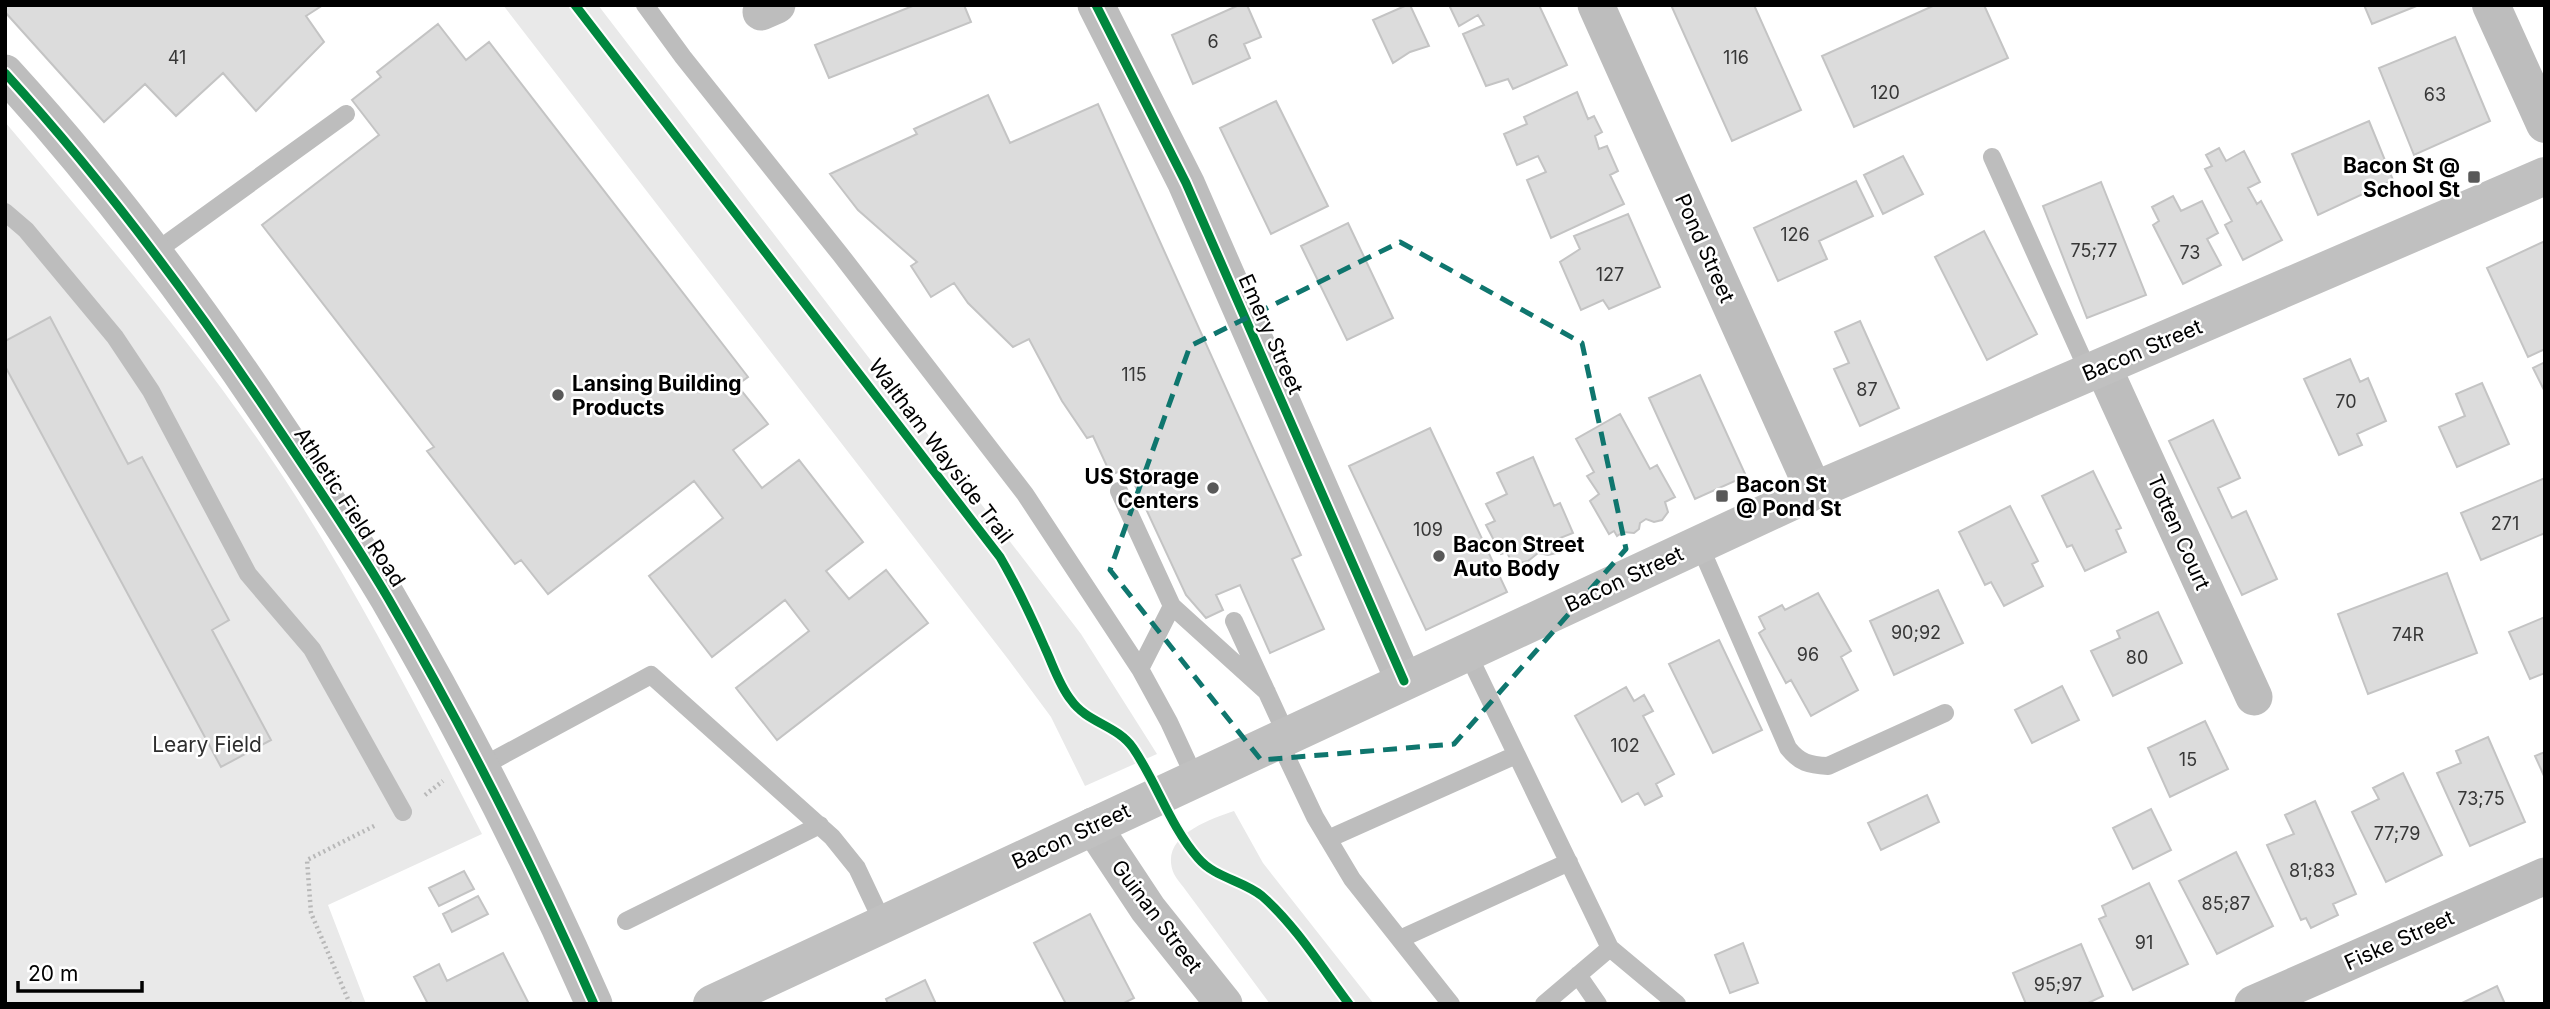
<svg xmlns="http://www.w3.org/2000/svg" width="2550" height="1009" font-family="Inter,sans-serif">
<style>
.green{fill:#e9e9e9}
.building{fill:#dcdcdc;stroke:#c4c4c4;stroke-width:2}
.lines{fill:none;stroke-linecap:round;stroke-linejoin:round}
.path{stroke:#b8b8b8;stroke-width:4.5;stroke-dasharray:2 3.5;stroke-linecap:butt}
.service{stroke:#bdbdbd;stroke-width:18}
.minor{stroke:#bdbdbd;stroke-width:37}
.tertiary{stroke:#bdbdbd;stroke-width:38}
.secondary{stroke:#c0c0c0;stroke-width:38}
.cycleway-casing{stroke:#fff;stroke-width:13}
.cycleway{stroke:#00873e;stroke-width:9}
.marked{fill:none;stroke:#0f766e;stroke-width:5;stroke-dasharray:14 9;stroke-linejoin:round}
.poi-dot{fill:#595959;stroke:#fff;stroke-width:2.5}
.labels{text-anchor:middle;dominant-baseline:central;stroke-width:5;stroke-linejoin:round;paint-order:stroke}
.number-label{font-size:18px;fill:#373737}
.poi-label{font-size:21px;font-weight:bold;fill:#000;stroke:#fff;text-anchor:start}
.street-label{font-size:21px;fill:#000;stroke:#fff}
.park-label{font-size:21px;fill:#2e2e2e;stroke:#fff}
</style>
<rect width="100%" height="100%" fill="#fff"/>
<path class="green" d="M503,5H598L1081,634L1157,754L1085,786L1051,717L1008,659Z
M5,122C106,242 210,362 295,495C364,604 423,719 482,834L328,905L366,1004H5Z
M1234,811L1263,863L1374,1004H1270L1187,892C1183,886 1177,880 1174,874C1158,837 1208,820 1234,811Z"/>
<path class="building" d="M5,5H323L306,16L324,42L256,111L223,73L176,116L145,84L104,122L5,12Z
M915,5H964L971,22L829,78L815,45Z
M1239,5H1247L1261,37L1244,44L1250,58L1193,84L1172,35Z
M1407,5H1410L1429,46L1410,52L1393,63L1373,20Z
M1449,5H1539L1567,65L1513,89L1508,79L1486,86L1463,34L1484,25L1478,15L1459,26Z
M1671,5H1754L1801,110L1732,141Z
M1935,5H1984L2008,58L1854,127L1822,56Z
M2364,5H2419L2372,24Z
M438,24L466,60L489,42L748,377L737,385L768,424L733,450L762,488L799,460L863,542L826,571L849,599L886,570L928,623L777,740L736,688L809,631L785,600L712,657L649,576L723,518L694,481L548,594L521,560L515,564L427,451L434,447L262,225L379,135L352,100L381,77L377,72Z
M2455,37L2490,121L2414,155L2379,68Z
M1577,92L1588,119L1594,116L1602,132L1595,136L1599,149L1607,146L1618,171L1610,175L1624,204L1551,238L1527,180L1546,172L1538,156L1517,165L1504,134L1527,124L1524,117Z
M988,95L1010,143L1098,104L1301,555L1292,559L1324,629L1270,653L1240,585L1216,595L1223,610L1206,618L1186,595L1127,468L1111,475L1093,436L1087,438L1062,401L1029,339L1013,347L968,303L954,283L931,297L911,266L917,262L858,210L830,174L917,134L914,129Z
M1276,101L1328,206L1271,234L1220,128Z
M2369,121L2393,180L2318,215L2292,154Z
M2219,148L2226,161L2244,151L2260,182L2248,188L2257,204L2261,201L2282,240L2243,260L2225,225L2232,221L2205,169L2212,166L2206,155Z
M1903,156L1923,194L1883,214L1864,175Z
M1856,181L1873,216L1819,241L1827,259L1778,281L1754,228Z
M2101,182L2146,295L2087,318L2043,206Z
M2173,196L2181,211L2202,201L2218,233L2207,239L2221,265L2183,284L2153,225L2159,221L2152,207Z
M1628,214L1660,287L1609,309L1603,300L1581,310L1560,262L1580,249L1574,236Z
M1348,223L1393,318L1347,340L1301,246Z
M1984,231L2037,334L1987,360L1935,257Z
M2545,241V349L2528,357L2487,268Z
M50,317L128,464L142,457L229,620L212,630L271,740L221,767L5,366V341Z
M1860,321L1899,408L1860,426L1834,369L1849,363L1835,332Z
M2350,359L2360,382L2368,378L2386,421L2357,434L2362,445L2339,455L2304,379Z
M2545,362V392L2533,368Z
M1700,375L1746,476L1695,499L1649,398Z
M2482,383L2509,444L2457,467L2439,427L2465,416L2456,394Z
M1620,414L1650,469L1657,465L1675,497L1665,502L1668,512L1662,520L1654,522L1646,519L1640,523L1639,529L1634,533L1623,532L1617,536L1614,531L1609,534L1590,501L1599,494L1587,476L1594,472L1576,439Z
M2213,420L2240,478L2218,488L2232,518L2246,511L2277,579L2242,595L2169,441Z
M1430,428L1507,592L1426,630L1349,466Z
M1533,457L1554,506L1560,503L1573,533L1560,538L1564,546L1556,553L1548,555L1538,553L1528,561L1519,563L1510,559L1507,552L1501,554L1486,525L1495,521L1486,504L1507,494L1497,473Z
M2093,471L2121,528L2116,530L2126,552L2085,571L2072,545L2067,547L2042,496Z
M2545,478V533L2481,560L2461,513Z
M2010,506L2038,561L2032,564L2043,586L2004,606L1991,582L1985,585L1959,532Z
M2447,573L2477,653L2368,694L2338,614Z
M1938,590L1963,643L1894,675L1870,621Z
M1818,593L1851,651L1841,657L1858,690L1811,716L1791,680L1786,683L1759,633L1765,629L1759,617L1782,605L1785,610Z
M2158,612L2182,663L2113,696L2091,651L2120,638L2117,631Z
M2545,617V673L2530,679L2509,632Z
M1719,640L1762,730L1713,753L1669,664Z
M2062,686L2079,720L2032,743L2015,710Z
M1626,687L1634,701L1644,695L1653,711L1643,716L1674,774L1656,784L1662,796L1645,805L1638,793L1622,802L1575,716Z
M2205,721L2228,769L2170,797L2148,748Z
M2488,737L2525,822L2470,846L2437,773L2461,763L2456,751Z
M2545,752V778L2535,756Z
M2403,773L2442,855L2386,882L2352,812L2379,799L2373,788Z
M1927,795L1939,822L1881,850L1868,823Z
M2315,801L2356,894L2333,904L2338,915L2311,928L2306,918L2301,920L2267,845L2294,834L2285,815Z
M2151,809L2171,850L2133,869L2113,828Z
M2236,852L2273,926L2217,954L2179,881Z
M464,871L474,889L439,906L429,888Z
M2149,883L2188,964L2133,990L2099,919L2106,916L2102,906Z
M478,896L488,914L452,932L443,914Z
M1090,914L1134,998L1122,1004H1066L1034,943Z
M1743,943L1758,983L1730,993L1715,955Z
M2081,944L2103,996L2086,1004H2026L2013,973Z
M503,953L529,1004H428L414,977L439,964L447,981Z
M925,980L936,1004H888L886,999Z
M2497,986L2505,1004H2460Z"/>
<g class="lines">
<path class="path" d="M425,795L443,781
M350,1004L311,913L307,860L376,825"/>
<path class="service" d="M645,5L683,57L840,254L1025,494L1140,669L1169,722L1195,778
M1992,157L2089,373
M5,212L26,230L115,337L151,391L248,574L312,649L403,812
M155,252L346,114
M1119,491L1172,606L1267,692
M1699,544L1788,748C1800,763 1809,765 1828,766L1945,713
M1234,621L1287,736
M1467,652L1610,948L1677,1004
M1140,669L1172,606
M1278,739L1315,817L1352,879L1451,1004
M481,767L651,675L832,837L857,868L883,923
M1328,839L1516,755
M626,921L820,825
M1400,939L1569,862
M1578,975L1598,1004
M1544,1004L1610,948"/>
<path class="minor" d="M1096,5L1186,183L1404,681
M1596,5L1814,491
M761,12L777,5
M5,73C103,180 189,295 270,416C310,476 351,535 388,598C464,729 533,865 594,1004
M2103,367L2254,697
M1093,826L1148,909L1224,1004
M2253,1004L2545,876"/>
<path class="tertiary" d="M2491,5L2545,124"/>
<path class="secondary" d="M712,1004L1814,491L2545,176"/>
<g class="cycleway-casing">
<path id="cycleway" d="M575,5L1000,557C1017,586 1031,616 1045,648C1053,665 1059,685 1071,700C1087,723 1117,725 1133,748C1157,783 1170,826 1198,858C1215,878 1242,880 1262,896C1296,926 1322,968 1349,1004
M1096,5L1186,183L1404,681
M5,73C103,180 189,295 270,416C310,476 351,535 388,598C464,729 533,865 594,1004"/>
</g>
<use href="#cycleway" class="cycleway"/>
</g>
<path class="marked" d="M1400,242L1582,343L1626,549L1454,744L1261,760L1110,570L1190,346Z"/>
<g class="poi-dot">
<rect x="2467" y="170" width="14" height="14" rx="3.5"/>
<circle cx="558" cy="395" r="7"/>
<circle cx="1213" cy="488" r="7"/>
<rect x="1715" y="489" width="14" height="14" rx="3.5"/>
<circle cx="1439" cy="556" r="7"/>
</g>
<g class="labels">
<g class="number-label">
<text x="1213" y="41">6</text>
<text x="177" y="57">41</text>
<text x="1736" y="57">116</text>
<text x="1885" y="92">120</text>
<text x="2435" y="94">63</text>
<text x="1795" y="234">126</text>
<text x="2094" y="250">75;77</text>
<text x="2190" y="252">73</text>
<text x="1610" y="274">127</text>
<text x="1134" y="374">115</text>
<text x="1867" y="389">87</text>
<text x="2346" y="401">70</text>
<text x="2505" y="523">271</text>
<text x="1428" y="529">109</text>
<text x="1916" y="632">90;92</text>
<text x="2408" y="634">74R</text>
<text x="1808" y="654">96</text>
<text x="2137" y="657">80</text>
<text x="1625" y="745">102</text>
<text x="2188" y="759">15</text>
<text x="2481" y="798">73;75</text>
<text x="2397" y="833">77;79</text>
<text x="2312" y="870">81;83</text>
<text x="2226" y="903">85;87</text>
<text x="2144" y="942">91</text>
<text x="2058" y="984">95;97</text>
</g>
<g class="poi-label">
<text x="2460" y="165" text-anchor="end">Bacon St @<tspan x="2460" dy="24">School St</tspan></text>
<text x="572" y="383">Lansing Building<tspan x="572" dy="24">Products</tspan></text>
<text x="1199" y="476" text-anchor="end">US Storage<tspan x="1199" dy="24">Centers</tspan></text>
<text x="1736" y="484">Bacon St<tspan x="1736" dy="24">@ Pond St</tspan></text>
<text x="1453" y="544">Bacon Street<tspan x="1453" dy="24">Auto Body</tspan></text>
</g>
<g class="street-label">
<text transform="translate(1705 248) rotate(66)">Pond Street</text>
<text transform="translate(1271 334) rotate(66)">Emery Street</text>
<text transform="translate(2142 350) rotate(-23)">Bacon Street</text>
<text transform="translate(941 451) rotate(53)">Waltham Wayside Trail</text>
<text transform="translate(350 507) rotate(57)">Athletic Field Road</text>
<text transform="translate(2179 532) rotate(66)">Totten Court</text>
<text transform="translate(1624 579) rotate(-25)">Bacon Street</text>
<text transform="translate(1071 836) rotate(-25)">Bacon Street</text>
<text transform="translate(1157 916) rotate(53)">Guinan Street</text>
<text transform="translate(2399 940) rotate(-24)">Fiske Street</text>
</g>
<g class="park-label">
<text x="207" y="744">Leary Field</text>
</g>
</g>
<rect width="2550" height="1009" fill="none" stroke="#000000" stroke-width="14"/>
<path d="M18 981v10h124v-10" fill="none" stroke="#000000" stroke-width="3.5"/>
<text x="28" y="981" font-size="21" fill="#000000" stroke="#ffffff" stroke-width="5" paint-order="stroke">20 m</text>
</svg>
